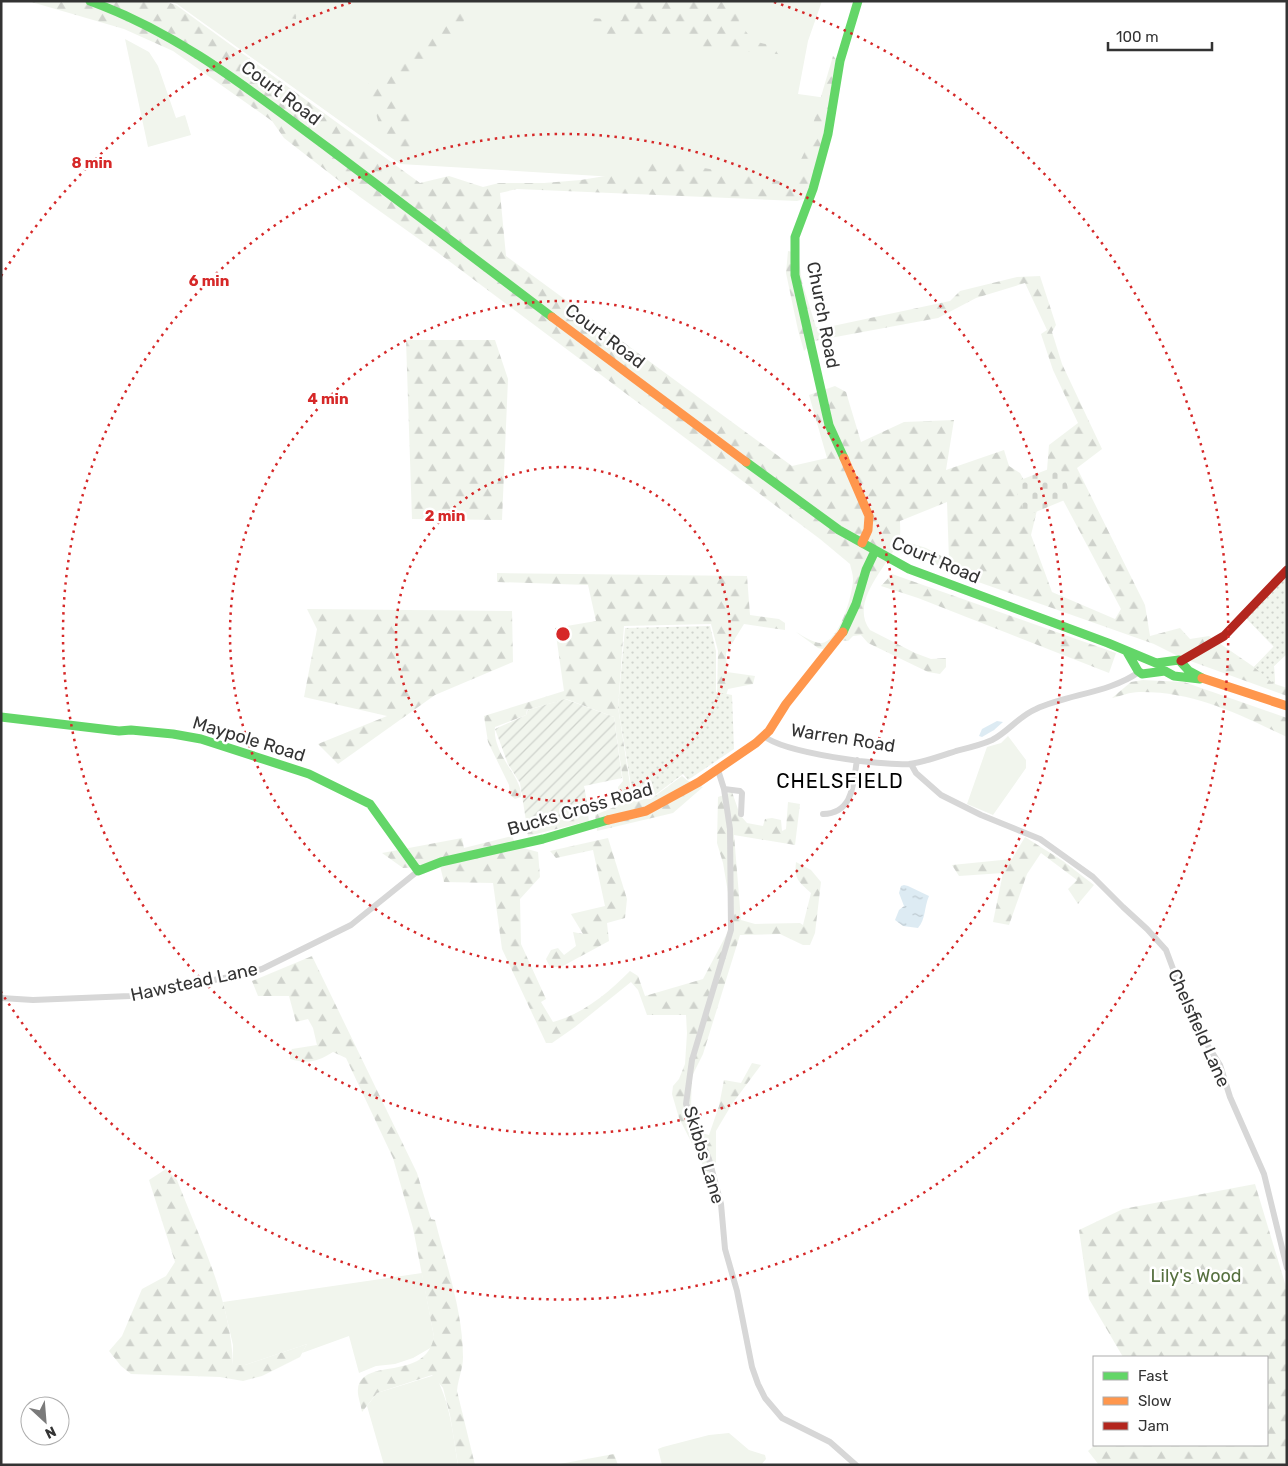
<svg xmlns="http://www.w3.org/2000/svg" width="1288" height="1466" font-family="Rubik,sans-serif">
<style>
.grass{fill:#f1f5ed}
.forest{fill:url(#forest-firs)}
.cemetery{fill:url(#cemetery-stones)}
.park{fill:url(#park-dots)}
.garden{fill:url(#garden-furrows)}
.water{fill:url(#water-ripples)}
.lines{fill:none;stroke-linecap:round;stroke-linejoin:round}
.street{stroke:#d7d7d7;stroke-width:6}
.fast{stroke:#63d668;stroke-width:9}
.slow{stroke:#ff974d;stroke-width:9}
.jam{stroke:#b3261e;stroke-width:9}
.ring{fill:none;stroke:#d62828;stroke-width:2.5;stroke-dasharray:2.5 5}
.labels{text-anchor:middle;dominant-baseline:central;stroke-width:5;stroke-linejoin:round;paint-order:stroke}
.street-label{font-size:18px;fill:#333;stroke:#fff}
.park-label{font-size:18px;fill:#56703f;stroke:#fff}
.quarter-label{font-size:20px;letter-spacing:1px;fill:#000;stroke:#fff}
.centre{fill:#d62828;stroke:#fff;stroke-width:2.5}
.ring-label{font-size:15px;text-anchor:middle;font-weight:bold;fill:#d62828;stroke:#fff;stroke-width:5;stroke-linejoin:round;paint-order:stroke}
</style>
<defs>
<pattern id="forest-firs" width="22" height="20" patternUnits="userSpaceOnUse" patternTransform="scale(1.25)"><rect width="22" height="20" fill="#f1f5ed"/><path d="M5 1l3.5 6h-7zM16 11l3.5 6h-7z" fill="#cfd2cc"/></pattern>
<pattern id="cemetery-stones" width="16" height="16" patternUnits="userSpaceOnUse" patternTransform="scale(1.25)"><rect width="16" height="16" fill="#f1f5ed"/><path d="M2 7V4a2 2 0 0 1 4 0v3zM10 15v-3a2 2 0 0 1 4 0v3z" fill="#cfd2cc"/></pattern>
<pattern id="park-dots" width="8" height="8" patternUnits="userSpaceOnUse" patternTransform="scale(1.25)"><rect width="8" height="8" fill="#f1f5ed"/><path d="M2 2h.1M6 6h.1" fill="none" stroke="#cfd2cc" stroke-width="1.8" stroke-linecap="round"/></pattern>
<pattern id="garden-furrows" width="10" height="10" patternUnits="userSpaceOnUse" patternTransform="scale(1.25)"><rect width="10" height="10" fill="#f1f5ed"/><path d="M-1 1l2-2M0 10L10 0M9 11l2-2" fill="none" stroke="#cfd2cc"/></pattern>
<pattern id="water-ripples" width="26" height="14" patternUnits="userSpaceOnUse" patternTransform="scale(1.25)"><rect width="26" height="14" fill="#ddebf3"/><path d="M2 4q2-2 4 0t4 0M15 11q2-2 4 0t4 0" fill="none" stroke="#becad1"/></pattern>
</defs>
<rect width="100%" height="100%" fill="#fff"/>
<path class="grass" d="M169,1H822L808,41L798,94L827,98L799,188L400,164L177,4Z
M125,39L149,52L158,66L176,118L185,115L191,135L148,147Z
M1008,736L1026,760V768L993,815L967,804L987,747L1001,743Z
M422,1273L434,1337L432,1347L413,1358L395,1364L376,1366L359,1373L349,1336L302,1353L307,1344L245,1365H233V1345L223,1302Z
M435,1375C450,1402 453,1434 458,1465H384L367,1406L377,1393Z
M729,1433L749,1450L765,1455L766,1459L761,1465H662L658,1449L663,1447L709,1435Z"/>
<path class="forest" d="M28,1H164L176,5L420,183L449,176L483,187L499,183H544L581,180L635,171L658,160L790,183L805,151L833,56L836,59L825,128L807,198L797,201L517,189L500,193L506,256L792,466L827,458L809,395L835,386L846,392L861,442L904,422L954,420L946,470L1004,450L1009,466L1020,473L1038,506L1031,535L1052,592L1115,619L1121,609L1047,470L1049,445L1078,423L1053,370L1041,334L1047,330L1025,283L976,298L938,318L814,341L804,351L798,330L786,273L788,251L798,253L802,282L816,327H828L950,301L960,291L1017,277L1040,276L1056,325L1052,332L1062,364L1102,449L1077,468L1145,605L1150,636L1180,628L1190,639L1209,636L1254,667L1274,647L1246,618L1287,653L1274,666L1275,684L1287,688V696L1182,658L1154,644L964,577L903,549L907,542L926,548L949,560L947,502L900,521C900,526 901,534 899,540C890,564 848,601 870,630L915,653L931,659L946,658V667L940,674L928,672L868,643L861,635L853,636L848,641L839,640L827,650L818,648L796,632C803,636 813,643 821,643C839,643 853,594 853,579C853,574 851,569 850,564L820,539L437,252L360,197L284,138L272,121L173,51L124,29Z
M291,1H297L296,19L289,18Z
M628,1H744V11L739,21C754,45 756,43 783,46L789,55L704,48L692,36L672,33L664,37L589,34L590,18L622,20Z
M462,5L469,11L455,38L441,55L398,86L397,101L417,113L411,131V150L402,152L386,150L368,84Z
M406,340H495L508,379L502,520L412,519Z
M497,573L747,576L750,615L779,619L785,623V630L744,624L726,653L727,672L755,676L753,684L728,689L724,702L717,694L718,651L711,624L624,626L618,707L631,791L638,799H651L682,776L688,781L703,787L673,813L597,831L595,815L619,805L618,787L623,781L614,717L566,699L527,710L526,715L495,727C492,755 523,777 521,797L515,799L510,795L509,785L488,742L484,716L564,691L555,628L596,621L588,585L497,582Z
M892,574L1116,653L1109,673L918,598L881,586Z
M307,609L512,611L513,662L435,695L338,764L318,744L387,716L304,697L317,629Z
M1143,680L1184,682L1287,718V737C1238,714 1194,691 1139,692C1130,692 1121,696 1112,698L1131,682Z
M732,792L740,815L747,823L763,826L765,819L772,818L781,820L782,831L786,829L788,802L800,804L795,845L734,835L741,920L755,924L800,923L803,925L811,893C799,882 794,880 796,862L811,870L821,882L815,933L810,945H803L780,934L740,935L703,1054L692,1076L691,1106L702,1133L709,1135L719,1106L724,1080L741,1083L752,1063L761,1065L732,1104L716,1131V1166L706,1183L702,1163L679,1118L672,1094L673,1086L679,1079L685,1064L687,1033L686,1015H647L638,990L631,982L575,1027L552,1043H546L502,949L493,883L444,882L440,866L403,868L382,853L462,838L464,848L512,836L516,846L538,852L540,877L520,899L521,944L546,999L541,1002L553,1022C583,1014 608,993 630,971L638,976L645,996L703,979L733,922L723,863L717,843L718,797Z
M588,814L589,821L528,836L526,827Z
M1025,837L1063,861L1094,885L1078,904L1068,889L1077,880L1041,853L1027,874L1009,925L993,922L1003,873L959,876L952,865L1012,859Z
M608,838L627,899L625,918L607,923L609,941L561,967H550L546,959L551,950L558,948L564,955L576,946L573,932L583,934L571,914L605,906L593,850L556,858L550,851Z
M312,956L417,1173L431,1219L435,1220C446,1264 463,1311 463,1357C463,1369 458,1379 457,1391L475,1465H458L450,1415L443,1388L432,1375L377,1393L362,1412C361,1405 357,1395 358,1389C362,1356 425,1383 434,1337L413,1228L393,1158L346,1058L333,1052C317,1062 308,1064 290,1059V1053L292,1049L317,1045L313,1028L308,1019L296,1022L289,996H258L252,981Z
M166,1169L177,1180C200,1240 231,1300 233,1365H245L307,1344L300,1357L262,1376L243,1381L220,1377L131,1374L121,1366L109,1351L122,1336L142,1289L166,1276L175,1262L149,1180Z
M1255,1184L1287,1290V1465H1099L1088,1451L1095,1445H1267V1357H1123L1089,1299L1079,1230L1123,1209Z
M614,1454L618,1465L560,1464L565,1463Z"/>
<path class="cemetery" d="M1059,465L1072,497L1026,516L1013,483Z"/>
<path class="park" d="M1287,573V654L1274,666L1275,685L1254,667L1274,646L1246,618Z
M710,626L716,651V692L732,695L734,749L688,780L683,774L651,798H638L632,791L618,707L625,628Z"/>
<path class="garden" d="M565,699L614,717L622,778L584,786L589,812L527,827L520,783L508,764L495,729L526,715L528,710Z"/>
<path class="water" d="M997,721L1003,722L994,730L982,737L979,736L982,729Z
M904,885L908,886L929,896C924,907 926,919 918,928L903,926L895,920L899,910L904,906L899,893L901,886Z"/>
<g class="lines">
<path class="street" d="M764,736C784,753 881,766 909,764C925,762 941,756 956,751C968,748 981,745 992,740C1008,732 1019,716 1036,709C1069,694 1109,693 1139,672
M911,764L916,773L941,795L981,815L1040,839L1093,877L1123,907L1147,929L1166,950L1193,1022L1220,1065L1230,1097L1264,1174L1287,1268
M718,770L724,789L730,829L731,930L692,1060L686,1104L709,1159L721,1204L725,1249L737,1291L752,1367L758,1384L765,1398L782,1418L830,1442L856,1465
M724,789L740,791L742,793L741,814
M823,814C854,813 853,783 857,760
M1,998L33,1000L130,996L245,974L262,969L351,925L418,871"/>
<path class="fast" d="M90,1C183,35 252,92 331,150C404,206 478,261 552,317
M844,458L829,425L795,275V237L813,189L828,134L840,61L858,1
M746,462L839,530L909,569L1108,643L1156,663L1179,660L1189,671L1202,678
M843,632L856,604L866,570L875,551
M1127,652L1138,671L1142,674L1165,671L1174,676L1200,679
M1,717L119,731L131,730L173,734L201,739L309,774L370,804L418,871L441,862L543,839L608,820"/>
<path class="slow" d="M552,317L746,462
M844,458L869,516L868,530L862,543
M1202,678L1287,706
M608,820L646,811L699,782L756,743L769,731L786,704L843,632"/>
<path class="jam" d="M1181,661L1224,636L1287,570"/>
</g>
<g class="ring">
<circle cx="563" cy="634" r="167"/>
<circle cx="563" cy="634" r="333"/>
<circle cx="563" cy="634" r="500"/>
<path d="M1 276A666 666 0 0 1 352 2M774 2A666 666 0 1 1 1 992"/>
</g>
<g class="labels">
<g class="street-label">
<text transform="translate(281 93) rotate(37)">Court Road</text>
<text transform="translate(823 315) rotate(79)">Church Road</text>
<text transform="translate(605 336) rotate(37)">Court Road</text>
<text transform="translate(936 560) rotate(23)">Court Road</text>
<text transform="translate(843 738) rotate(9)">Warren Road</text>
<text transform="translate(249 739) rotate(17)">Maypole Road</text>
<text transform="translate(580 809) rotate(-16)">Bucks Cross Road</text>
<text transform="translate(194 982) rotate(-12)">Hawstead Lane</text>
<text transform="translate(1199 1028) rotate(66)">Chelsfield Lane</text>
<text transform="translate(704 1155) rotate(73)">Skibbs Lane</text>
</g>
<g class="park-label">
<text x="1196" y="1276">Lily's Wood</text>
</g>
<g class="quarter-label">
<text x="840" y="781">CHELSFIELD</text>
</g>
</g>
<circle cx="563" cy="634" r="8" class="centre"/>
<g class="ring-label">
<text x="92" y="168">8 min</text>
<text x="209" y="286">6 min</text>
<text x="328" y="404">4 min</text>
<text x="445" y="521">2 min</text>
</g>
<rect width="1288" height="1466" fill="none" stroke="#333333" stroke-width="5"/>
<rect x="1093" y="1356" width="175" height="90" fill="#ffffff" stroke="#adadad"/>
<rect x="1103" y="1372" width="25" height="8" fill="#63d668" stroke="#adadad"/>
<text x="1138" y="1381" font-size="15" fill="#333333">Fast</text>
<rect x="1103" y="1397" width="25" height="8" fill="#ff974d" stroke="#adadad"/>
<text x="1138" y="1406" font-size="15" fill="#333333">Slow</text>
<rect x="1103" y="1422" width="25" height="8" fill="#b3261e" stroke="#adadad"/>
<text x="1138" y="1431" font-size="15" fill="#333333">Jam</text>
<g transform="translate(45 1421) rotate(154)"><circle r="24" fill="#ffffff" stroke="#adadad"/>
<path d="M0-4L9 19L0 12L-9 19Z" fill="#7a7a7a"/>
<text y="-8" font-size="14" font-weight="bold" text-anchor="middle" fill="#333333">N</text>
</g>
<path d="M1108 42v8h104v-8" fill="none" stroke="#333333" stroke-width="2.5"/>
<text x="1116" y="42" font-size="15" fill="#333333" stroke="#ffffff" stroke-width="4" paint-order="stroke">100 m</text>
</svg>
